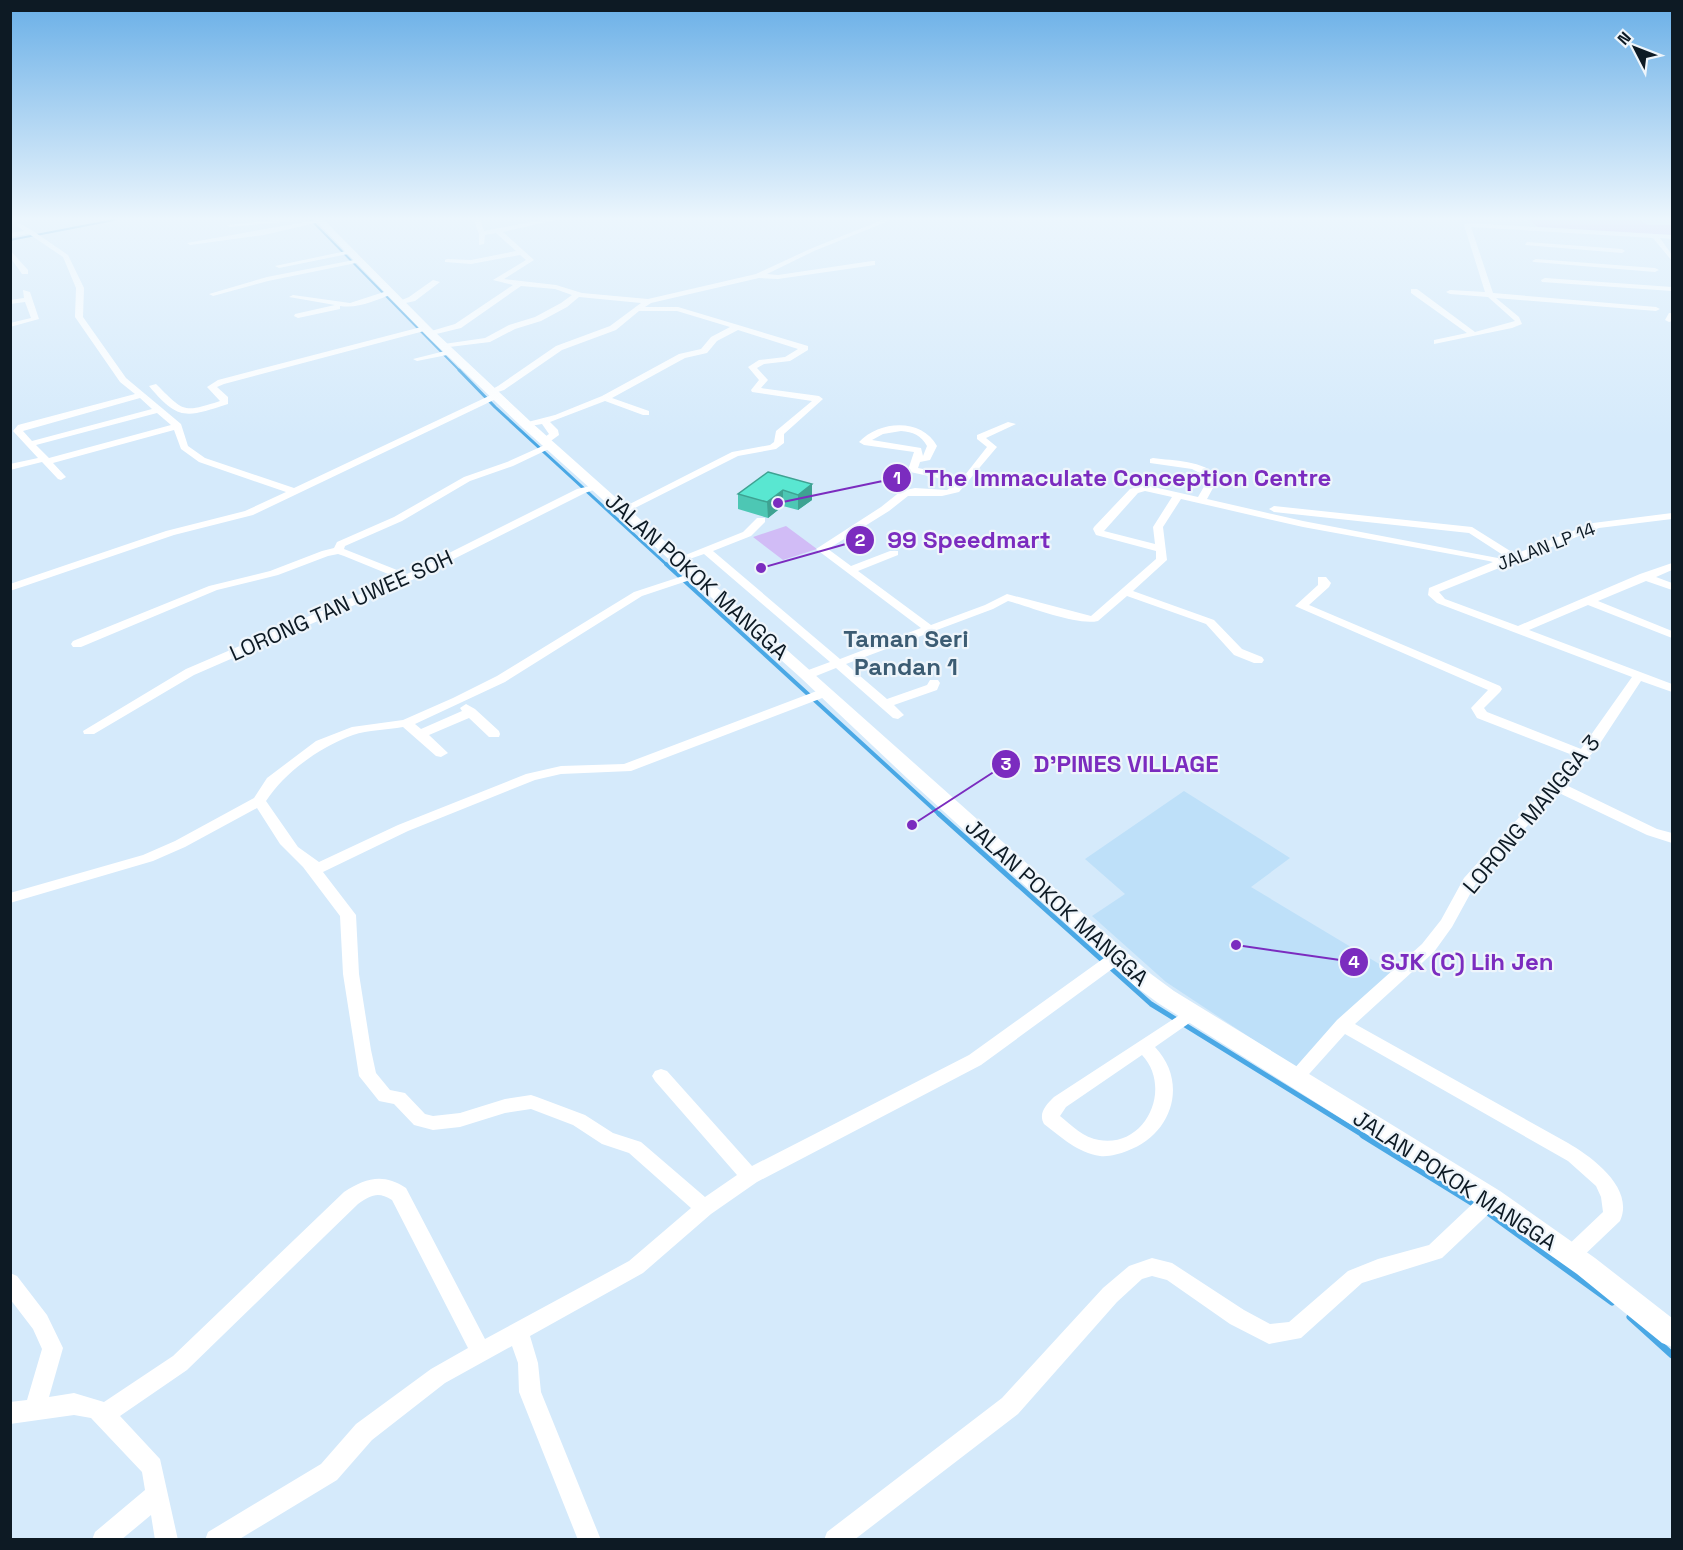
<svg xmlns="http://www.w3.org/2000/svg" width="1683" height="1550" font-family="'Space Grotesk',sans-serif">
<style>
.built{fill:#bee0f9}
.green{fill:#d1bcf6}
.lines{fill:none;stroke-linecap:round;stroke-linejoin:round}
.stream-far4{stroke:#4aa8e5;stroke-width:2}
.stream-far3{stroke:#4aa8e5;stroke-width:3}
.stream-far2{stroke:#4aa8e5;stroke-width:4}
.stream-far1{stroke:#4aa8e5;stroke-width:5}
.stream{stroke:#4aa8e5;stroke-width:7}
.street{fill:#fff;fill-rule:evenodd}
.secondary{fill:#fff;fill-rule:evenodd}
.wall{fill:#4dc7b4}
.shaded-wall{fill:#3ea292}
.building{fill:#59e7d1;stroke:#3ea292;stroke-width:1.5}
.labels{text-anchor:middle;dominant-baseline:central;stroke-width:4.5;stroke-linejoin:round;paint-order:stroke}
.far-street-label{font-size:18px;fill:#0d1a24;stroke:#eef5fb}
.street-label{font-size:22px;fill:#0d1a24;stroke:#eef5fb}
.neighbourhood-label{font-size:24px;font-weight:bold;fill:#3c5c73;stroke:#eef5fb}
.leader{fill:none;stroke:#7b2cbf;stroke-width:2}
.callout-dot{fill:#7b2cbf;stroke:#eef5fb;stroke-width:2}
.mark-label{font-size:18px;text-anchor:middle;font-weight:bold;fill:#fff}
.callout-label{font-size:24px;text-anchor:middle;font-weight:bold;fill:#7b2cbf;stroke:#eef5fb;stroke-width:4.5;stroke-linejoin:round;paint-order:stroke}
</style>
<rect width="100%" height="100%" fill="#d5eafb"/>
<path class="built" d="M1184,791L1290,858L1251,887L1396,974L1296,1068L1166,982L1092,916L1125,894L1085,859Z"/>
<path class="green" d="M1529,220H1639L1648,225H1672V235L1538,227Z
M786,526L817,549L783,560L753,537Z"/>
<g class="lines">
<path class="stream-far4" d="M311,220L460,371
M10,240L114,220"/>
<path class="stream-far3" d="M459,370L495,407L667,565"/>
<path class="stream-far2" d="M666,564L940,815"/>
<path class="stream-far1" d="M939,814L1151,1004L1366,1137"/>
<path class="stream" d="M1363,1135L1478,1206
M1485,1210L1612,1302
M1630,1317L1672,1355"/>
<path class="street" d="M275,220L294,221L230,227L227,225Z
M316,220L324,221L264,235L190,245L187,243Z
M474,220H480L484,231L542,220H555L503,232L534,260L504,279L556,285L582,293L648,299L756,274L810,249L882,220H891L814,251L767,274L778,275L872,261H875V265L778,279L759,278L651,303L645,307H678L808,346V350L790,361L764,364L757,368L768,380L761,388L819,396L823,399L784,434V443L776,449L738,456L627,512L623,513L618,510L732,452L770,445L774,442L776,431L812,401L752,392L751,390L759,380L748,367L759,360L785,357L798,349L738,330L717,341L707,353L685,358L612,398L649,411V415H643L605,401L550,422L558,430L559,435L548,443H542V439L549,434L542,424L524,427V423L555,415L602,396L679,354L701,349L711,337L730,327L677,311H639L616,330L562,350L504,390L495,393L499,396L498,398L253,515L174,535L10,591V584L166,531L245,511L286,492L199,462L181,449L174,430L53,463L66,477L61,480L58,479L42,462L10,470V464L38,458L13,431L18,425L135,394L120,382L75,317L76,288L63,257L29,234L10,237V233L24,231L17,226V224H21L33,231L68,255L84,288L83,317L126,378L181,424L188,446L205,458L294,488L491,395L487,392L498,386L556,346L610,326L641,303L579,297L567,307L541,321L515,329L490,342L441,348V344H444L485,338L509,325L535,317L561,303L572,295L555,289L521,286L461,328L428,336V332L455,324L513,285L493,280L526,260L520,255L471,264L445,262V260L447,259L471,260L516,251L496,233L485,235L484,244L479,245V234ZM140,398L152,409L32,441L23,431ZM157,413L171,425L49,458L36,445Z
M1467,223L1672,235V239L1660,238L1672,255V261L1653,238L1471,227L1493,293L1656,307L1660,309L1656,311L1496,298L1519,317L1522,324L1512,328L1434,344V340L1467,333L1411,293V289H1417L1475,332L1515,321L1488,297L1450,294L1446,292L1450,290L1485,292L1464,225Z
M1527,242L1622,249L1625,251L1622,253L1525,245Z
M10,250L28,270V274H22L10,257Z
M351,250L353,253L279,268L275,266Z
M359,259L363,261L361,262L268,281L213,296L209,294L267,277Z
M1536,259L1655,268L1659,270L1655,272L1534,262L1532,261Z
M1545,278L1672,287V291L1542,282L1541,280Z
M433,280L440,282L415,301L401,304L397,302L409,297Z
M23,290L30,292L39,319L10,327V323L31,318L25,302L10,304V300L24,298Z
M390,290L394,292L393,294C375,300 359,309 340,306V309L298,318L294,316L295,314L335,305L289,297L293,295L350,303Z
M1669,313H1672V321L1669,322L1665,320Z
M425,326L429,328L428,330L224,384L217,387L228,397V404C187,417 179,422 149,386L156,384C184,412 183,413 220,401L207,387L218,380Z
M449,350H452V354L417,361L413,359Z
M1008,422L1016,424L986,438L997,447L959,492L942,496H908L889,511L828,549L851,566L890,551H898V555L858,571L931,625L985,605L1007,594L1091,616L1156,559V551L1096,535L1093,529L1094,527L1130,489L1145,485L1198,497L1209,478L1192,469L1150,463V459L1153,458C1174,461 1203,460 1219,477L1207,499L1303,521L1503,559L1506,557L1469,533L1274,512L1269,509L1274,506L1472,527L1515,554L1593,523L1672,513V519L1599,528L1439,592L1445,599L1518,626L1640,574L1672,563V570L1656,577L1672,583V590L1646,581L1598,601L1672,631V638L1588,605L1529,630L1672,684V692L1641,681L1597,748L1564,784L1657,829L1672,833V843L1647,835L1557,792L1475,885L1452,927L1434,952L1355,1024L1568,1143C1592,1157 1635,1188 1620,1221L1578,1261L1571,1264L1564,1261L1561,1255L1564,1249L1603,1212L1601,1197L1596,1186L1568,1161L1345,1034L1301,1083L1295,1085L1289,1083L1286,1078L1337,1020L1422,944L1441,920L1464,878L1575,756L1477,718L1471,708L1488,690L1295,606L1318,585V577H1326L1331,583L1329,587L1309,605L1500,686L1502,689L1500,692L1484,708L1487,712L1581,749L1632,677L1437,603L1428,595L1429,588L1493,562L1489,561L1303,527L1181,499L1163,527L1167,560L1133,591L1214,620L1242,649L1262,657L1264,660L1262,663H1254L1234,655L1206,624L1127,596L1098,621C1077,626 1030,607 1008,601L993,609L846,664L887,699L927,685L930,680H938L940,683L937,690L894,705L904,715L898,719L893,718L836,668L811,678H803L801,675L803,672L830,662L704,554L678,563L673,560L743,532L757,518H765V522L751,536L713,551L840,659L921,628L816,549L881,507L901,491L915,488L947,490L957,482L910,472L908,470L914,452L864,445L859,442C880,420 922,418 937,446L930,460L920,462L918,468L960,476L965,475L987,447L977,439V435ZM901,431C913,432 921,435 927,446L923,456L921,448L872,440L883,434ZM1145,491L1172,497L1153,527L1155,544L1104,531L1138,493Z
M547,444L555,446L513,466L470,481L402,521L345,546L344,549L407,574L577,489L599,484V488L585,493L412,580L194,675L94,734H84L83,731L186,669L398,578L344,556L338,554L328,556L278,575L217,590L81,647H73L71,644L73,641L209,586L270,571L322,551L334,548L337,542L394,517L464,477L507,462Z
M695,572L699,573V577L642,596L505,682L415,724L421,729L462,711L460,708L466,704L475,709L499,731L500,734L499,737H489L469,718L429,735L448,753L441,757L436,756L403,727C387,730 368,730 353,735C320,747 285,772 266,801L298,847L319,862L398,825L526,774L561,766L624,764L822,689H830L832,692L830,695L631,771L561,774L535,780L408,831L323,872L356,915L359,974L371,1050L376,1073L390,1090L405,1093L425,1114L433,1116L460,1113L505,1099L531,1095L537,1097L585,1115L613,1133L641,1142L705,1197L737,1175L655,1081L652,1076L655,1071L661,1069L667,1071L752,1166L969,1055L1111,953L1117,951L1123,953L1125,957L1123,961L981,1065L757,1182L711,1214L643,1273L530,1336L538,1363L541,1392L601,1540H578L519,1392L518,1363L512,1346L445,1383L372,1440L337,1480L238,1540H205L208,1532L321,1464L356,1424L431,1369L468,1348L392,1200C378,1191 371,1195 358,1204L187,1370L120,1416L160,1459L178,1540H155L151,1515L121,1540H92L95,1532L145,1490L142,1472L91,1418L74,1415L10,1424V1402L27,1400L42,1349L33,1329L10,1299V1273L17,1276L47,1315L63,1348L49,1397L74,1393L104,1402L173,1356L344,1192C366,1178 383,1173 406,1188L485,1339L629,1261L691,1208L629,1153L602,1144L573,1125L531,1109L505,1113L460,1127L433,1130L414,1125L394,1104L379,1101L359,1076L343,974L340,916L303,867L280,844L257,808L185,847L153,861L10,903V893L143,855L175,841L254,798L267,778L316,741L352,727L403,720L453,698L497,676L634,592Z
M1192,1007L1198,1009L1200,1013L1198,1017L1155,1047C1189,1083 1172,1135 1127,1151C1119,1154 1109,1157 1100,1156C1078,1153 1061,1137 1044,1124C1038,1113 1046,1105 1054,1097ZM1142,1055C1173,1088 1146,1148 1099,1140C1084,1138 1071,1125 1060,1116L1066,1107Z
M1491,1191L1498,1193L1500,1199L1498,1205L1442,1258L1362,1283L1301,1338L1269,1344L1230,1324L1167,1280L1152,1276L1142,1279L1117,1302L1018,1414L854,1540H824L827,1532L1002,1398L1103,1288L1129,1266L1152,1258L1172,1263L1244,1310L1270,1324L1289,1322L1348,1271L1378,1259L1429,1245L1484,1193Z"/>
<path class="secondary" d="M315,220H324L435,332L531,422L1151,974L1174,991L1500,1191L1595,1258L1672,1318V1347L1662,1343L1577,1274L1482,1207L1158,1003L1135,986L909,780L801,678L523,428L427,336Z"/>
</g>
<path class="wall" d="M812,484V500L798,510L783,506L768,518L738,509V494Z"/>
<path class="shaded-wall" d="M812,484V500L798,510V495Z
M783,490V506L768,518L767,502Z"/>
<path class="building" d="M768,472L812,484L798,495L783,490L767,502L738,494Z"/>
<linearGradient id="sky" x2="0" y2="1"><stop stop-color="#69afe7"/><stop offset="0.5" stop-color="#ecf6fd"/><stop offset="1" stop-color="#ecf6fd" stop-opacity="0"/></linearGradient>
<rect width="1683" height="437" fill="url(#sky)"/>
<g class="labels">
<g class="far-street-label">
<text transform="translate(1546 546) rotate(-21)">JALAN LP 14</text>
</g>
<g class="street-label">
<text transform="translate(697 576) rotate(42)">JALAN POKOK MANGGA</text>
<text transform="translate(341 605) rotate(-24)">LORONG TAN UWEE SOH</text>
<text transform="translate(1531 814) rotate(-50)">LORONG MANGGA 3</text>
<text transform="translate(1057 902) rotate(42)">JALAN POKOK MANGGA</text>
<text transform="translate(1455 1180) rotate(33)">JALAN POKOK MANGGA</text>
</g>
<g class="neighbourhood-label">
<text x="906" y="638">Taman Seri<tspan x="906" dy="28">Pandan 1</tspan></text>
</g>
</g>
<path class="leader" d="M778 503L897 478M761 568L860 540M912 825L1006 764M1236 945L1354 962"/>
<g class="callout-dot">
<circle cx="778" cy="503" r="6"/>
<circle cx="761" cy="568" r="6"/>
<circle cx="912" cy="825" r="6"/>
<circle cx="1236" cy="945" r="6"/>
<circle cx="897" cy="478" r="15"/>
<circle cx="860" cy="540" r="15"/>
<circle cx="1006" cy="764" r="15"/>
<circle cx="1354" cy="962" r="15"/>
</g>
<g class="mark-label">
<text x="897" y="484">1</text>
<text x="860" y="546">2</text>
<text x="1006" y="770">3</text>
<text x="1354" y="968">4</text>
</g>
<g class="callout-label">
<text x="1128" y="486">The Immaculate Conception Centre</text>
<text x="969" y="548">99 Speedmart</text>
<text x="1126" y="772">D'PINES VILLAGE</text>
<text x="1467" y="970">SJK (C) Lih Jen</text>
</g>
<rect width="1683" height="1550" fill="none" stroke="#0d1a24" stroke-width="24"/>
<g transform="translate(1635 48) rotate(312)" stroke="#eef5fb" stroke-width="4.5" paint-order="stroke">
<path d="M0-4.5L10 22L0 15L-10 22Z" fill="#0d1a24"/>
<text y="-9" font-size="16" font-weight="bold" text-anchor="middle" fill="#0d1a24">N</text>
</g>
</svg>
